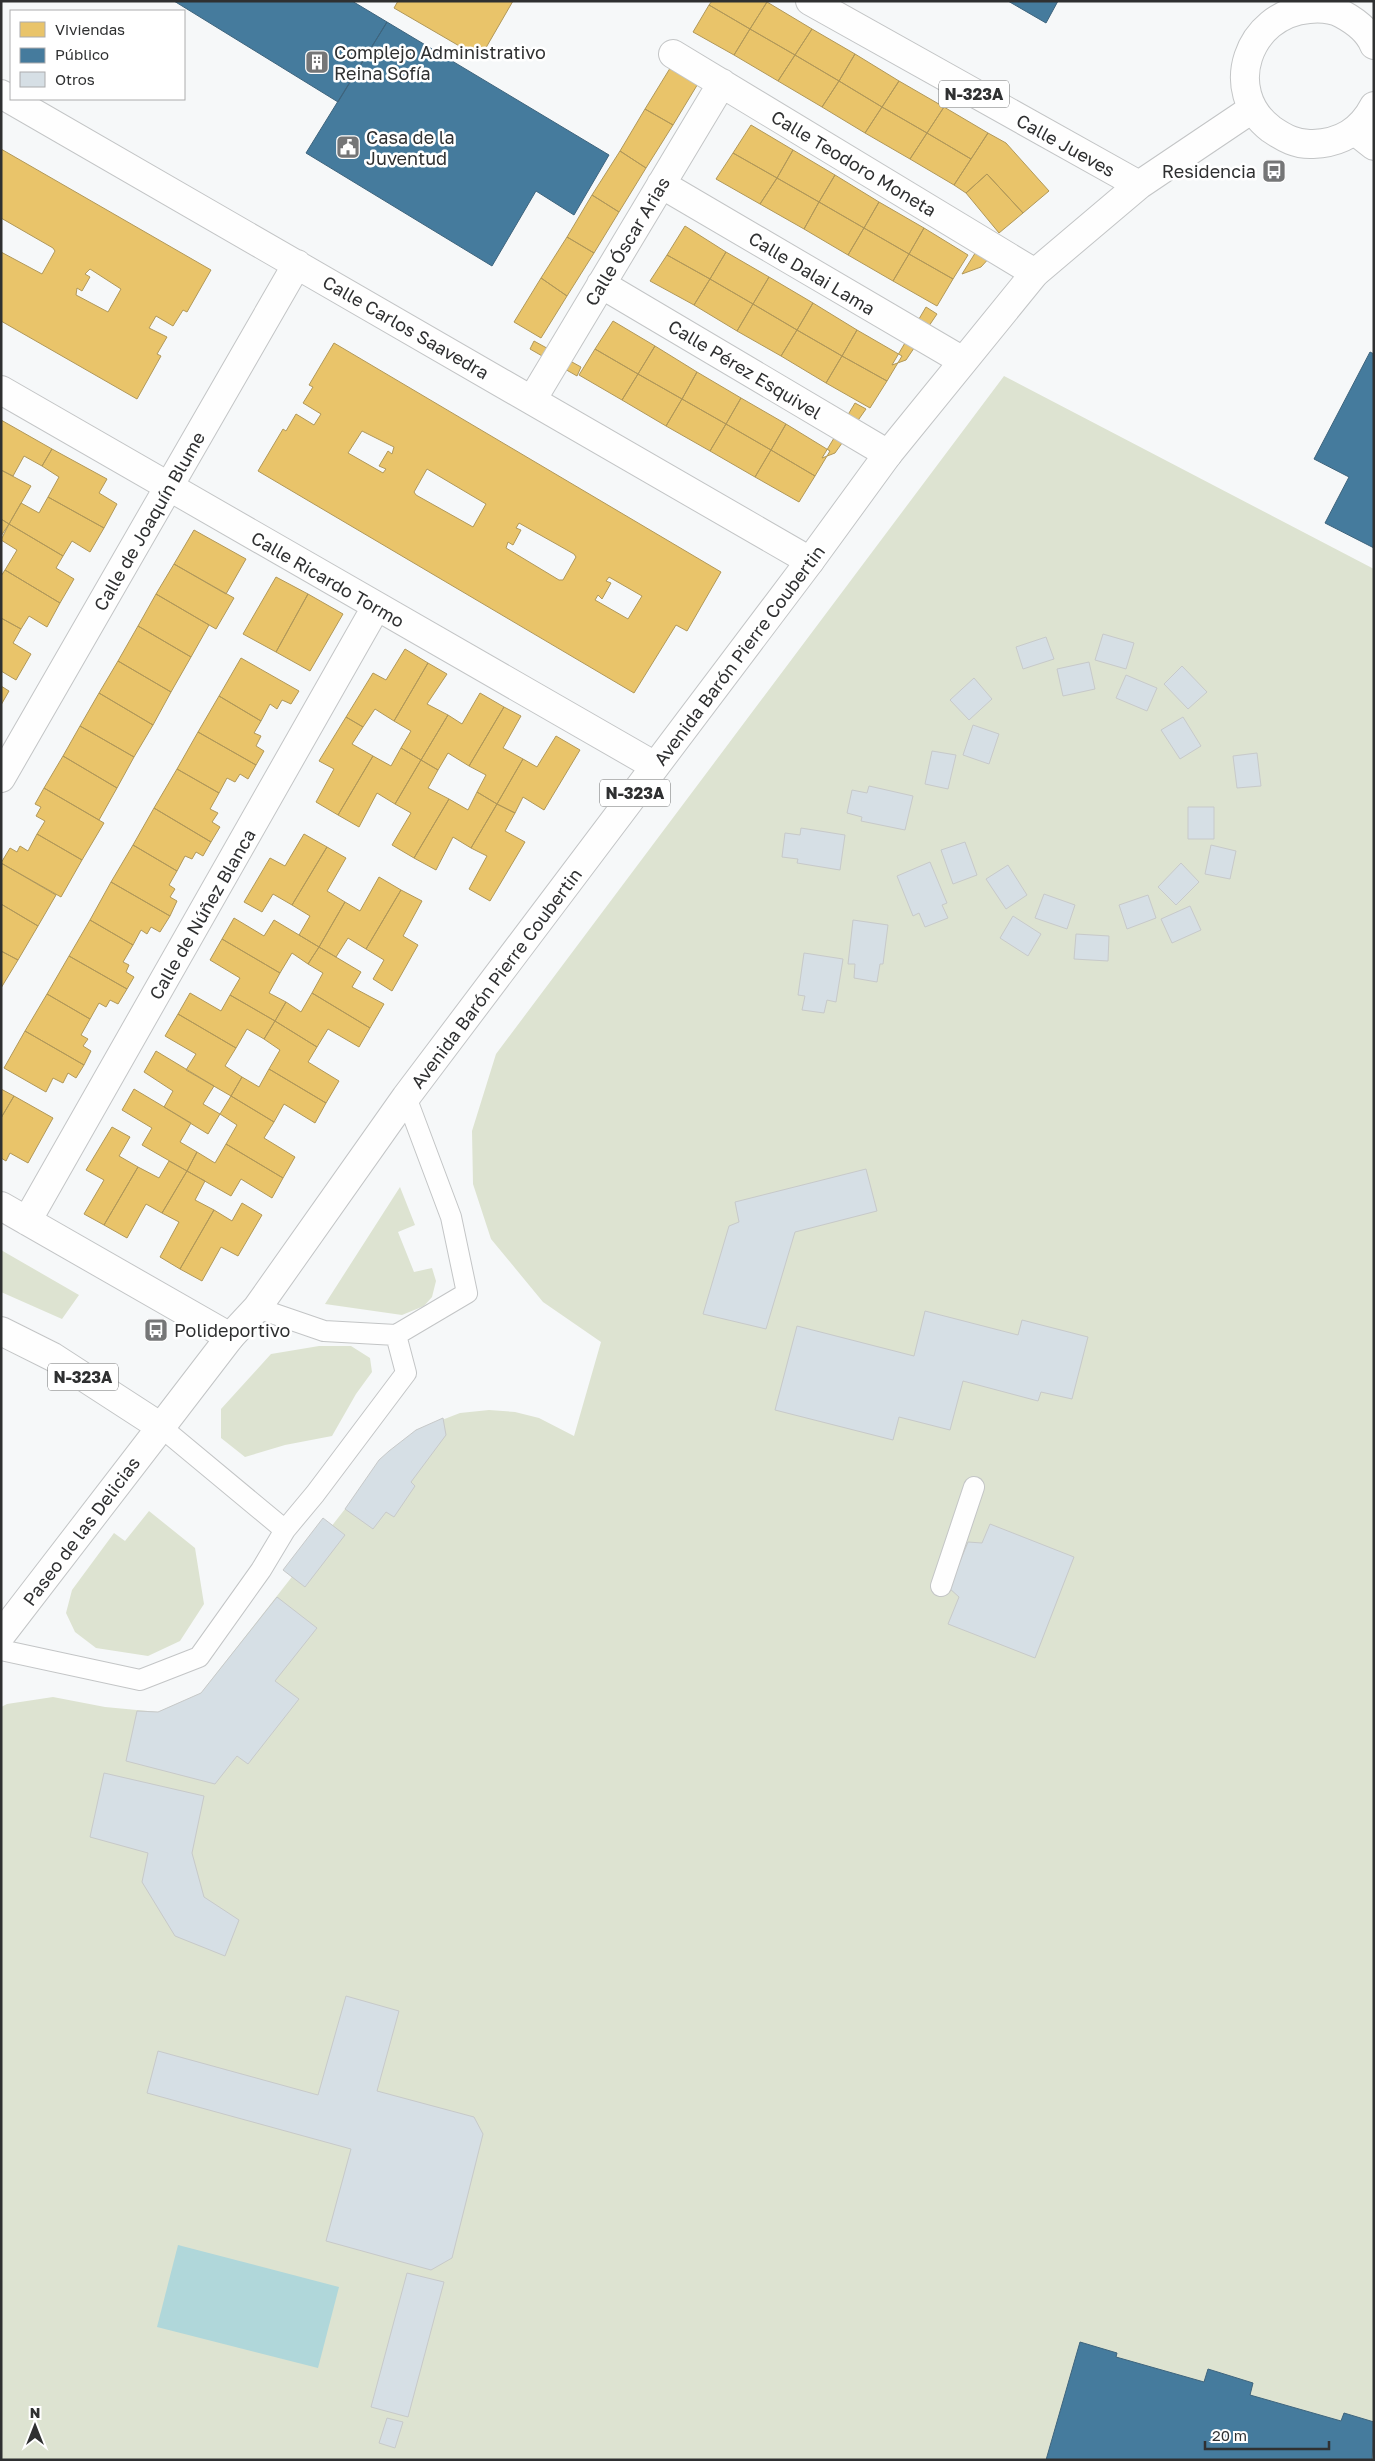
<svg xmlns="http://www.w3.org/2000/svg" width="1375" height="2461" font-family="'Golos Text',sans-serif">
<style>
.green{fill:#dde3d1}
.water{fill:#b0d7da}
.homes{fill:#e9c46a;stroke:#b19859;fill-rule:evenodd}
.public{fill:#457b9d;stroke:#3e647d}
.building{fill:#d6dfe5;stroke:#c7c9c9}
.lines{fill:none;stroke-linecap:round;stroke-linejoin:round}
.lane-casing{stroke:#c3c5c6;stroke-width:22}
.street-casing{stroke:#c3c5c6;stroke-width:30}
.secondary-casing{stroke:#c3c5c6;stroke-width:30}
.primary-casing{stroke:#c3c5c6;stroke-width:30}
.lane{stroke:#fefefe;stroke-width:20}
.street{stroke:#fefefe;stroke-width:28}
.secondary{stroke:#fefefe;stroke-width:28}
.primary{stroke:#fefefe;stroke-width:28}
.labels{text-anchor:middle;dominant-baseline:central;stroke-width:5;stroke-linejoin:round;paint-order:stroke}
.shield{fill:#fff;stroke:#6d6e6f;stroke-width:1}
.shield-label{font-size:16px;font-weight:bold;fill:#2f3031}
.poi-label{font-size:18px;fill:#2f3031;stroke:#fff;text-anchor:start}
.street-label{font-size:18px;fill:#2f3031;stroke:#fff}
</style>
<rect width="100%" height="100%" fill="#f6f8f9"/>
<path class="green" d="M1004,376L1374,569V2460H1V1707L7,1704L53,1697L105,1707L158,1712L201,1693L345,1509L416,1430L460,1413L489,1410L515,1412L539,1418L574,1436L601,1342L543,1302L491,1239L473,1184L472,1131L496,1054Z
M400,1187L415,1225L398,1232L414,1272L432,1268L436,1281L432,1297L424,1306L402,1315L325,1304Z
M1,1250L79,1295L62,1319L1,1292Z
M319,1346H351L370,1358L372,1372L356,1394L332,1436L285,1445L245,1457L221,1438V1409L271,1354Z
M149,1511L195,1548L204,1604L180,1641L148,1656L96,1648L75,1632L66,1613L72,1590L114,1533L125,1541Z"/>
<path class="water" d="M178,2245L339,2287L318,2368L157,2327Z"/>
<path class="homes" d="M398,1H513L480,58L394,8Z
M712,1H765L767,2L750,29L709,5Z
M767,2L812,29L795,55L750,29Z
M709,5L750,29L734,55L693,32Z
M750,29L795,55L778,81L734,55Z
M812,29L855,54L839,81L795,55Z
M855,54L899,81L882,107L839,81Z
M795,55L839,81L822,107L778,81Z
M672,65L699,82L673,125L645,109Z
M839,81L882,107L865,133L822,107Z
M899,81L944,107L927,133L882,107Z
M882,107L927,133L910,159L865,133Z
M944,107L988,133L971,159L927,133Z
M645,109L673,125L646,168L620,151Z
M751,125L793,150L777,178L733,153Z
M927,133L971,159L954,185L910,159Z
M988,133L1006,143L1049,191L1023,213L987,174L966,193L954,185Z
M1,149L211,270L187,312L183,310L173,326L156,316L149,328L167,337L157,354L161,356L137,399L1,321V252L42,274L55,251L53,248L1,218ZM90,269L121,289L108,312L76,295L77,288L82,291L90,277L85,274Z
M793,150L835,175L819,202L777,178Z
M620,151L646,168L619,212L592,195Z
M733,153L777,178L760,204L716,179Z
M987,174L1023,213L999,233L966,193Z
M835,175L879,202L864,228L819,202Z
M777,178L819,202L804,229L760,204Z
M592,195L619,212L594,253L567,237Z
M819,202L864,228L848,255L804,229Z
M879,202L924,228L909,254L864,228Z
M685,226L726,252L710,279L667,255Z
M864,228L909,254L893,281L848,255Z
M924,228L968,255L953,279L909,254Z
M989,231L1002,244L981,267L962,274Z
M567,237L594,253L567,296L541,278Z
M726,252L769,277L753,304L710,279Z
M909,254L953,279L937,306L893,281Z
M667,255L710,279L694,305L650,281Z
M769,277L813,303L797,330L753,304Z
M541,278L567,296L541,338L514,322Z
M710,279L753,304L737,331L694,305Z
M813,303L857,330L842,356L797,330Z
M753,304L797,330L781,356L737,331Z
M926,307L937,314L906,360L892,365Z
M613,321L655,346L638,374L595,349Z
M797,330L842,356L826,383L781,356Z
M857,330L902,356L887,381L842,356Z
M534,341L581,367L577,376L530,349Z
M334,343L721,572L687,631L676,625L634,693L258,471L283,429L286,431L296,414L314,425L321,414L303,403L313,387L309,385ZM362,431L394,447L392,454L388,451L379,466L386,469L383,473L348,453ZM427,469L486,504L473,527L416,495L414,492ZM519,523L574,554L576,557L563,580H559L506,548L508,542L513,545L521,530L516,528ZM609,577L642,596L628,619L595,600L598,595L602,599L611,583L606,581Z
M655,346L697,372L682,399L638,374Z
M595,349L638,374L622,400L579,375Z
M842,356L887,381L870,408L826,383Z
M697,372L741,398L726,424L682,399Z
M638,374L682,399L666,426L622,400Z
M741,398L786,424L771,450L726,424Z
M682,399L726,424L710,451L666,426Z
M855,403L866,409L835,453L822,458Z
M1,420L52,449L42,466L24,456L13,476L1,470Z
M726,424L771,450L755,477L710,451Z
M786,424L830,451L815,476L771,450Z
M52,449L107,479L99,493L117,504L104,528L48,497L59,477L42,466Z
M771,450L815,476L799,502L755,477Z
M1,470L31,486L9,524L1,519Z
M48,497L104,528L90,552L72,541L63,556L9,524L21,503L39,513Z
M1,519L9,524L1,536Z
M9,524L63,556L56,568L74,579L60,603L5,570L17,550L1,540Z
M194,530L246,559L226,594L174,564Z
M174,564L234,598L216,629L156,594Z
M5,570L60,603L47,627L29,616L21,629L1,618V576Z
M276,577L308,594L276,652L243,634Z
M156,594L209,625L191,657L138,626Z
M308,594L343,614L310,671L276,652Z
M1,618L21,629L13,643L31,654L16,680L1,671Z
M138,626L191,657L171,692L118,661Z
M405,649L428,663L394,721L375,709L363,727L346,717L373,673L386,680Z
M241,658L299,691L291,704L282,700L277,709L270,704L261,721L219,696Z
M118,661L171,692L153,725L99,693Z
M428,663L447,674L427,704L448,715L421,760L401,748L411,731L394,721Z
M1,686L9,691L1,705Z
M99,693L153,725L134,757L80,726Z
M480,693L504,707L469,766L448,753L438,770L421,760L448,715L462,724Z
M219,696L261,721L254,733L261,736L256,746L264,751L256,765L198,732Z
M504,707L521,716L503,748L523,759L497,804L477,792L486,775L469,766Z
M346,717L363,727L352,744L373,756L338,815L316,802L334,769L319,761Z
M80,726L134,757L117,788L63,756Z
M198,732L256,765L248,779L240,774L235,782L227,778L219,793L177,769Z
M556,736L580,750L544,810L523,797L515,813L497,804L523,759L537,767Z
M401,748L421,760L395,804L377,793L359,827L338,815L373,756L391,766Z
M63,756L117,788L99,820L44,788Z
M421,760L438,770L428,788L449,799L414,858L392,845L411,813L395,804Z
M177,769L219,793L210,809L218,813L212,822L220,827L211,842L154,808Z
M44,788L104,823L82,860L37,834L45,821L36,816L41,807L35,804Z
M477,792L497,804L471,848L453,837L436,870L414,858L449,799L468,810Z
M497,804L515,813L505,831L525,842L490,901L469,889L487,856L471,848Z
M154,808L211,842L203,856L196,852L192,859L185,856L177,871L133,845Z
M37,834L82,860L61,897L1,863L10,848L17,852L20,846L28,851Z
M304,834L327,847L292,905L273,894L262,912L244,902L270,858L285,866Z
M133,845L177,871L169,885L175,889L170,897L177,901L170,916L111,882Z
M327,847L346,858L327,891L345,902L319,947L299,935L310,916L292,905Z
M1,863L56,895L38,926L1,904Z
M379,877L401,890L366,949L348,938L336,957L319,947L345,902L360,911Z
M111,882L170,916L160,932L151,927L147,934L141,930L133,945L90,920Z
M401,890L422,901L403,936L418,945L392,991L373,979L384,960L366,949Z
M1,904L38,926L18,960L1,951Z
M234,918L264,936L274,920L319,947L308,964L292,953L280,973L222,939Z
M90,920L133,945L123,962L129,965L126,972L134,977L127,989L69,956Z
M222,939L280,973L269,993L286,1002L275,1021L230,995L240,978L210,960Z
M319,947L361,972L352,987L384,1004L370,1028L312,993L323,973L308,964Z
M1,951L18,960L1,988Z
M69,956L127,989L118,1004L110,1000L106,1007L99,1003L90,1019L47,994Z
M190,993L221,1011L230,995L275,1021L264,1039L247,1029L236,1048L178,1014Z
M312,993L370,1028L359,1047L328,1029L317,1047L275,1021L286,1002L301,1012Z
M47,994L90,1019L81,1035L88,1039L83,1046L91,1051L84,1065L25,1031Z
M178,1014L236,1048L225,1066L242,1077L231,1096L186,1070L196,1054L165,1036Z
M275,1021L317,1047L308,1062L339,1081L326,1103L269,1069L280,1050L264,1039Z
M25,1031L84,1065L76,1078L68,1073L63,1083L53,1078L46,1092L4,1068Z
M156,1051L214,1086L203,1104L220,1114L208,1134L164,1107L173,1091L144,1072Z
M269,1069L326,1103L315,1123L284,1104L274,1122L231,1096L242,1077L259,1087Z
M1,1089L14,1096L1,1118Z
M134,1089L191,1123L180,1142L197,1152L187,1171L142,1145L152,1128L122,1110Z
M14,1096L53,1118L28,1163L10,1153L6,1161L1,1158V1118Z
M231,1096L274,1122L264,1138L295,1157L283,1178L226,1144L237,1125L220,1114Z
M112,1127L130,1137L119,1156L138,1167L104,1225L84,1214L104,1180L86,1170Z
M226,1144L283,1178L272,1198L241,1179L231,1196L187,1171L197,1152L215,1163Z
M169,1161L187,1171L162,1213L146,1204L127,1238L104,1225L138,1167L159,1178Z
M187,1171L205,1181L195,1200L214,1210L180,1269L160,1257L179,1222L162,1213Z
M242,1203L262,1215L238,1256L221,1247L202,1281L180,1269L214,1210L232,1221Z"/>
<path class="public" d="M174,1H352L387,22L338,102Z
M1008,1H1058L1046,23Z
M387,22L609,155L574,215L536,191L492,266L306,153Z
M1370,352L1374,354V548L1325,523L1349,477L1314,459Z
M1080,2342L1117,2353L1116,2357L1204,2382L1208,2369L1253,2383L1250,2395L1341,2421L1344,2413L1374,2422L1372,2460H1046Z"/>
<path class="building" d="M1103,634L1134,643L1126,669L1095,660Z
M1046,637L1054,659L1023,669L1016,647Z
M1089,662L1095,689L1063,696L1057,669Z
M1182,666L1207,692L1188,709L1164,684Z
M1126,675L1157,688L1147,711L1116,698Z
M974,678L992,699L969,720L950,700Z
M1183,717L1201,746L1180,759L1161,730Z
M973,725L999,734L989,764L963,755Z
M932,751L956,755L948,789L925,784Z
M1257,753L1261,786L1237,788L1233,756Z
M869,786L913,796L905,830L861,821L862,817L847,813L852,790L867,793Z
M1188,807H1214V839H1188Z
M801,828L845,835L840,870L797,863L798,859L782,857L785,833L800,835Z
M965,842L977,875L953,884L941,850Z
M1211,845L1236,851L1230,879L1205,874Z
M930,862L947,903L942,905L948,918L925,927L919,913L913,916L897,876Z
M1181,863L1199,882L1176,905L1158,887Z
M1008,865L1027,895L1006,909L986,879Z
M1044,894L1075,905L1067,929L1035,918Z
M1148,895L1156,918L1127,929L1119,905Z
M1190,906L1201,930L1172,943L1161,919Z
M1013,916L1041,934L1028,956L1000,938Z
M853,920L888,925L883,964H880L877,982L854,978L855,964H848Z
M1076,934L1109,936L1108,961L1074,959Z
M804,953L843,959L836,1002L827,1000L824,1013L802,1010L805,996L798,995Z
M866,1169L877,1211L795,1232L766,1329L703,1314L729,1226L739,1222L735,1202Z
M925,1311L1018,1335L1022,1320L1088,1337L1072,1399L1041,1392L1038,1401L963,1381L950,1430L899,1417L893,1440L775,1410L797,1326L914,1356Z
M443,1418L446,1435L411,1482L415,1486L394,1517L386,1512L373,1529L345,1509L379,1460L389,1451L416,1430Z
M323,1518L345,1535L305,1587L283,1570Z
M990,1524L1074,1557L1035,1658L948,1624L959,1597L949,1588L968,1542L982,1543Z
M277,1597L317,1628L275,1681L299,1699L248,1764L237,1756L215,1784L126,1761L137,1711L158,1712L201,1693Z
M104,1773L204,1796L192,1853L204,1897L239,1920L225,1956L175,1936L142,1882L148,1853L90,1837Z
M346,1996L399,2011L377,2091L474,2117L483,2134L452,2258L431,2270L326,2241L351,2149L147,2093L158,2051L318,2095Z
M407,2273L444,2282L408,2417L371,2407Z
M387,2418L403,2422L395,2448L379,2443Z"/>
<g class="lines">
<g class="lane-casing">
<path id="lane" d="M257,1308L324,1331L396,1335L467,1293L451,1217L406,1097
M161,1427L285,1530
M941,1586L974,1487
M1,1650L140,1680L199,1657L261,1570L285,1530L315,1494L406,1373L396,1335"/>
</g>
<g class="street-casing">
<path id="street" d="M673,54L1035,273
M1,94L810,561
M1355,131L1374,146
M661,184L963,361
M601,284L888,454
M1,390L655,766
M532,400L722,83
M1,778L297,264
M1,1206L230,1337
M27,1221L376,607"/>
</g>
<g class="secondary-casing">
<path id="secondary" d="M1,1635L161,1427"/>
</g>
<g class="primary-casing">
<path id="primary" d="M810,1L1139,185
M1374,45C1368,30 1355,21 1342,14C1331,8 1320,8 1309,9C1248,14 1221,91 1271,129C1284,138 1297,145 1313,144C1341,143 1361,131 1374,106
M1,1331L53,1357L161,1427L230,1337L257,1308L406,1097L810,561L888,454L1035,273L1139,185L1252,109"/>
</g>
<use href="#lane" class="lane"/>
<use href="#street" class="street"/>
<use href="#secondary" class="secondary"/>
<use href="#primary" class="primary"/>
</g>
<defs>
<g id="building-square" transform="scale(1.25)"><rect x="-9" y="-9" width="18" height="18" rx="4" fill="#757677" stroke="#fff"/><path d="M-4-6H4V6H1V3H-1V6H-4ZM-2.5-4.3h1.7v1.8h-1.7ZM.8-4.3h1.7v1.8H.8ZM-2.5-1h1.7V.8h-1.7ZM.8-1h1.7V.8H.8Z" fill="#fff"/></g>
<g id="civic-square" transform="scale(1.25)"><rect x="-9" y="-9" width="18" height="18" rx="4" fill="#757677" stroke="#fff"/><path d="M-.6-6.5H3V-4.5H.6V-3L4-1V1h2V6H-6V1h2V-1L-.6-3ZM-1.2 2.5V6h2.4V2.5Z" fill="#fff"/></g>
<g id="bus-square" transform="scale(1.25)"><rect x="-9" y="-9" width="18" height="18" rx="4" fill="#757677" stroke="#fff"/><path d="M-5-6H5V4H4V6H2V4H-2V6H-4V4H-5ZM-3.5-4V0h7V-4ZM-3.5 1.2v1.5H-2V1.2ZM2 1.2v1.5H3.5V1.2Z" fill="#fff"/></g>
</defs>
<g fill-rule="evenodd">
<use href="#building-square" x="317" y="62"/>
<use href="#civic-square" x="348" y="147"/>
<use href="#bus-square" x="1274" y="171"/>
<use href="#bus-square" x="156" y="1330"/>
</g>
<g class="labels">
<g class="shield">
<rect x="939" y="80.5" width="70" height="27" rx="4"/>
<rect x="600" y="779.5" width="70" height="27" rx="4"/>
<rect x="48" y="1363.5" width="70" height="27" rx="4"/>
</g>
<g class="shield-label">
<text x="974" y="94">N-323A</text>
<text x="635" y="793">N-323A</text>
<text x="83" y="1377">N-323A</text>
</g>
<g class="poi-label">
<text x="334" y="52">Complejo Administrativo<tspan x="334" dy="21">Reina Sofía</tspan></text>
<text x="366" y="137">Casa de la<tspan x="366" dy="21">Juventud</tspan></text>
<text x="1256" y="171" text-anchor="end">Residencia</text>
<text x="174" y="1330">Polideportivo</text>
</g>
<g class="street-label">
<text transform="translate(1066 145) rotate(29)">Calle Jueves</text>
<text transform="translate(854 163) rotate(31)">Calle Teodoro Moneta</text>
<text transform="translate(627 241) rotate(-59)">Calle Óscar Arias</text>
<text transform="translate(812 273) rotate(31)">Calle Dalai Lama</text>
<text transform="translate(406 327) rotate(30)">Calle Carlos Saavedra</text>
<text transform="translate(745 369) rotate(31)">Calle Pérez Esquivel</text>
<text transform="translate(149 521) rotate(-60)">Calle de Joaquín Blume</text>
<text transform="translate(328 579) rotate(30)">Calle Ricardo Tormo</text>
<text transform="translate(739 655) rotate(-53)">Avenida Barón Pierre Coubertin</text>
<text transform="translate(202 914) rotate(-60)">Calle de Núñez Blanca</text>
<text transform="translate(496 978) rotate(-53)">Avenida Barón Pierre Coubertin</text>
<text transform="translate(81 1531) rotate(-53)">Paseo de las Delicias</text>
</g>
</g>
<rect width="1375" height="2461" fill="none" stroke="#2f3031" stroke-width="5"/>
<rect x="10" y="10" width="175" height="90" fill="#ffffff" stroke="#acacad"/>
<rect x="20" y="22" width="25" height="15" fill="#e9c46a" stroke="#acacad"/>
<text x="55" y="35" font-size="15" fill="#2f3031">Viviendas</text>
<rect x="20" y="48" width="25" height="15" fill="#457b9d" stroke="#acacad"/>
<text x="55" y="60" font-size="15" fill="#2f3031">Público</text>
<rect x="20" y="72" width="25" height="15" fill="#d6dfe5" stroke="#acacad"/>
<text x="55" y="85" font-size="15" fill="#2f3031">Otros</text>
<g transform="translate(35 2426)" stroke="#ffffff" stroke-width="4" paint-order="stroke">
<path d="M0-4L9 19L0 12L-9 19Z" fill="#2f3031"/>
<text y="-8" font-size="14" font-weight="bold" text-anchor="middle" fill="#2f3031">N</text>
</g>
<path d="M1205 2441v8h124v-8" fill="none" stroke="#2f3031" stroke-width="2.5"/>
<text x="1212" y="2441" font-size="15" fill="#2f3031" stroke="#ffffff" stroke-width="4" paint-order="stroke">20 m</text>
</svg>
